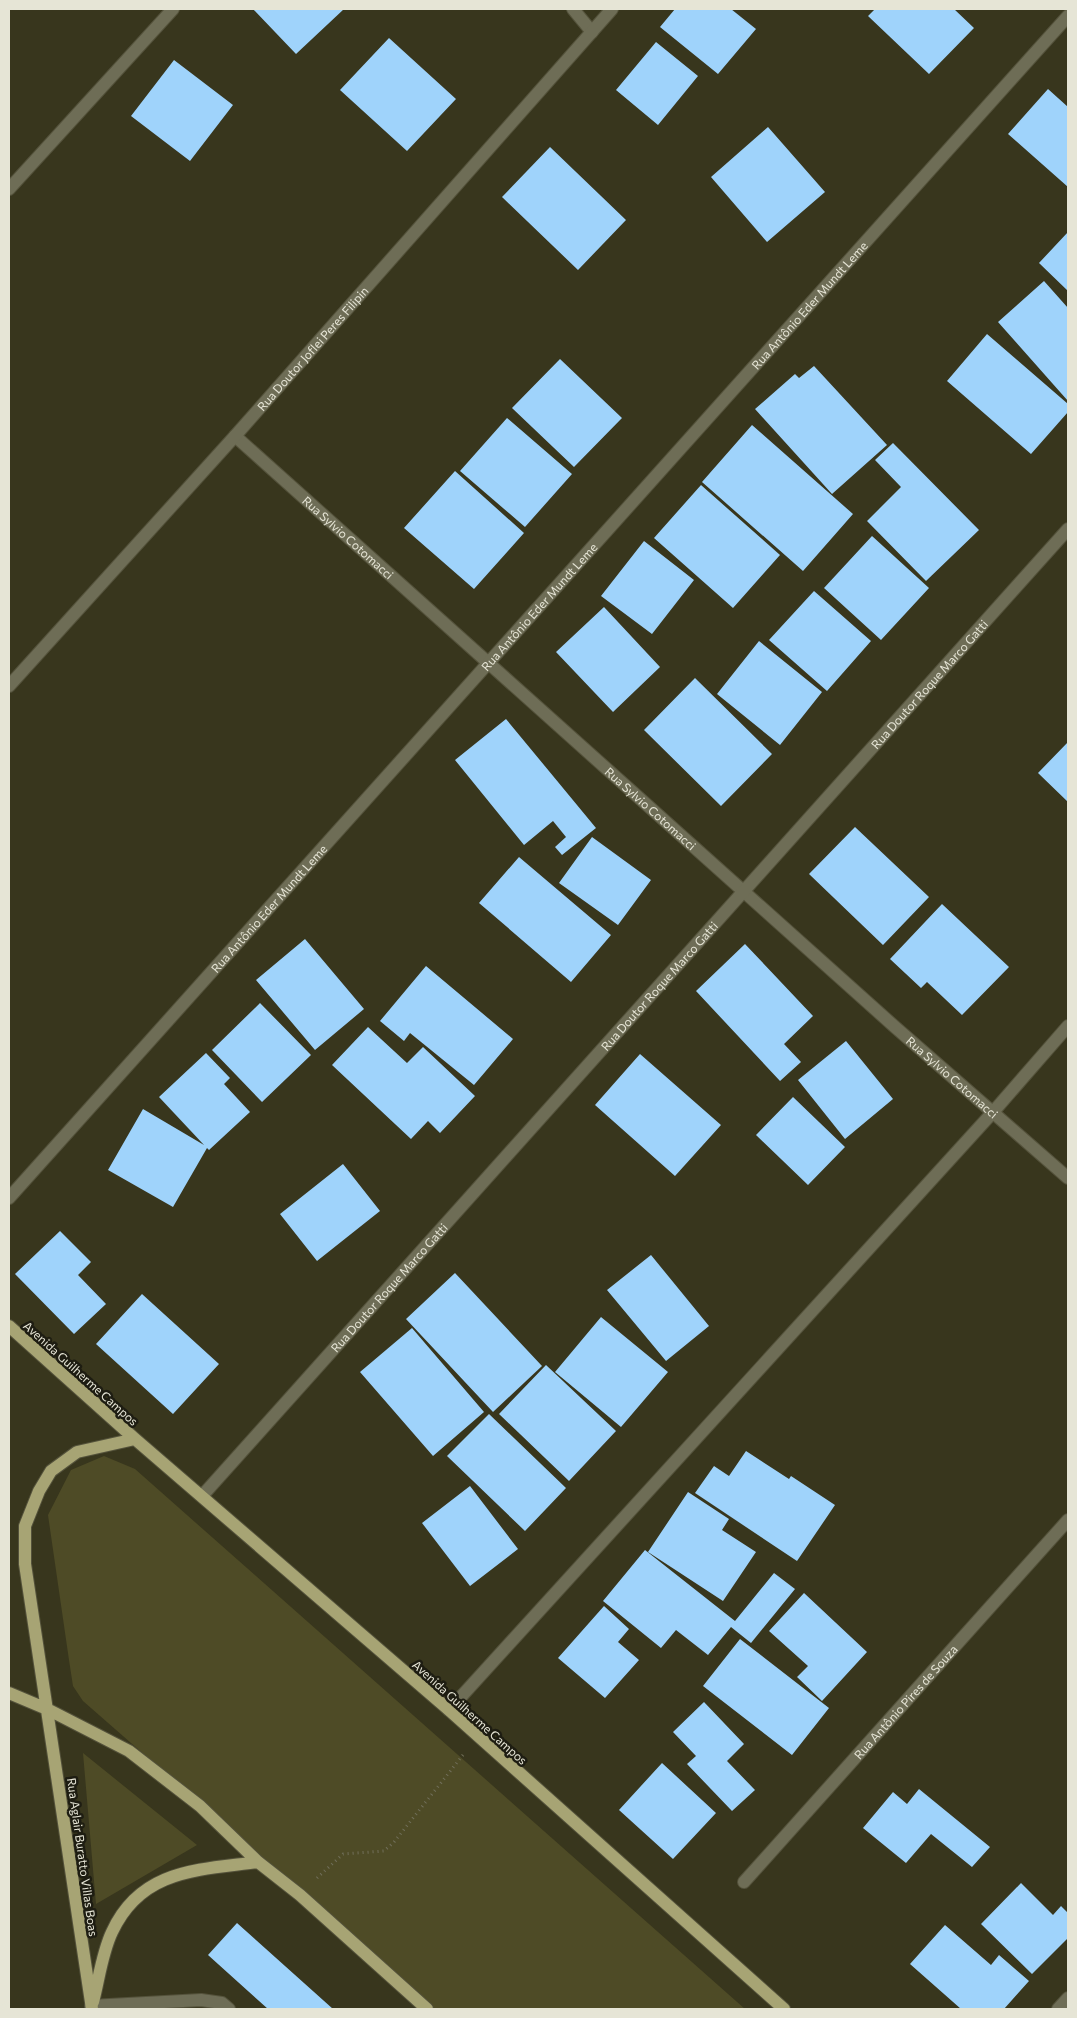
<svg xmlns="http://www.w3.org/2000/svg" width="1077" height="2018" font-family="Commissioner,sans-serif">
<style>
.green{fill:#4e4b26}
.building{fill:#9fd3fb}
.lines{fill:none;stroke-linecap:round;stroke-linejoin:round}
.minor-casing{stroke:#54523b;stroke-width:14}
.major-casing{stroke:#54523b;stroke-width:14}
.path{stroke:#716f5a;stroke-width:3;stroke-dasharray:1 4;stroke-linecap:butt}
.minor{stroke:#6e6d56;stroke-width:12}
.major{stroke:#a7a474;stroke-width:12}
.labels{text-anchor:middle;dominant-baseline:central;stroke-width:5;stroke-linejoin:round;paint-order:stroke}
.street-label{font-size:12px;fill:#e6e5d6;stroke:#1e1d12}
</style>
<rect width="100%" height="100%" fill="#38361d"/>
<path class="green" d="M104,1456L135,1469L745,2009H435L83,1701L73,1686L69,1660L48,1515L71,1470Z
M83,1753L197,1845L96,1904Z"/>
<path class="building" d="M253,9H344L296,54Z
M675,9H731L756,29L718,74L660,27Z
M875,9H954L974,28L929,74L868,16Z
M389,38L456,99L407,151L340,90Z
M656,42L698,76L658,125L616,90Z
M174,60L233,105L190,161L131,116Z
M1048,89L1068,107V187L1008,134Z
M768,127L825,192L767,242L711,177Z
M550,147L626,220L578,270L502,197Z
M1068,232V291L1039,263Z
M1044,281L1068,308V401L998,322Z
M987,334L1068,404V412L1031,454L947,381Z
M560,359L622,418L574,467L512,408Z
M814,366L887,445L832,494L755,409L795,374L799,378Z
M507,418L572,474L525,527L460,471Z
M752,425L853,514L803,571L702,482Z
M893,443L979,530L926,581L867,521L901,487L875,460Z
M455,471L524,533L474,589L404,528Z
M701,485L780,555L733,608L654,538Z
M872,536L929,588L881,640L824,588Z
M644,541L694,580L652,634L601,596Z
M814,591L871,641L827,691L769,640Z
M604,607L660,667L613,712L556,652Z
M759,641L822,692L780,745L717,694Z
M695,678L772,754L721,806L644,730Z
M506,719L596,828L562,855L555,847L566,837L553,821L524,845L455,760Z
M1068,742V802L1038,773Z
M855,827L929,897L883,945L809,874Z
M592,837L651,880L618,925L559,883Z
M519,857L611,935L571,982L479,903Z
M942,904L1009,967L962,1015L927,982L921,988L890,959Z
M305,939L364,1009L315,1050L256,980Z
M745,944L813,1016L784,1044L801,1062L780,1081L696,991Z
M426,966L513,1039L474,1085L410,1033L404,1041L380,1021Z
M260,1003L311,1055L262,1102L212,1050Z
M368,1027L407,1063L423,1047L475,1096L440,1133L428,1121L411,1139L332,1065Z
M846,1041L893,1099L845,1139L798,1080Z
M206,1053L230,1078L224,1084L250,1112L209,1150L207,1148L173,1207L108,1170L143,1109L204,1145L159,1097Z
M640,1054L721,1125L675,1176L595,1105Z
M793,1097L845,1147L808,1185L756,1135Z
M343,1164L380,1211L317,1261L280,1214Z
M60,1231L91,1262L78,1275L106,1304L74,1334L15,1274Z
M651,1255L709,1326L666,1361L607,1290Z
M455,1273L542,1366L493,1412L406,1319Z
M142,1294L219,1364L173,1414L96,1344Z
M601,1317L668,1372L621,1427L555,1372Z
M412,1328L484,1412L433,1456L360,1372Z
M546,1365L616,1431L569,1481L499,1414Z
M489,1414L566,1488L525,1531L447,1456Z
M746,1451L789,1479L791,1476L835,1505L797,1561L695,1493L714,1466L729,1476Z
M470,1486L518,1549L470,1586L422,1523Z
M688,1492L729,1519L722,1530L756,1552L723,1601L648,1552Z
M645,1550L735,1621L774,1573L795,1589L751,1643L731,1627L708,1655L676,1630L661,1648L603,1601Z
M804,1593L867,1652L822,1701L797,1677L808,1666L769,1631Z
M604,1606L629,1629L618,1642L639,1660L605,1698L558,1658Z
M740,1639L829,1708L792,1755L703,1686Z
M704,1702L744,1744L727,1761L755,1790L732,1811L687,1764L696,1756L673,1732Z
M662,1763L716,1813L673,1859L619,1810Z
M919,1789L990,1847L972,1867L931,1834L906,1863L863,1828L893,1792L907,1804Z
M1021,1883L1053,1915L1061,1906L1068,1913V1938L1032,1974L981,1924Z
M237,1923L333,2009H268L208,1955Z
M945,1925L991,1965L999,1955L1029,1981L1004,2009H961L910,1964Z"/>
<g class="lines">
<g class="minor-casing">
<g id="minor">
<path d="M573,9L592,32"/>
<path d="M9,189L173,9"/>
<path id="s1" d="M235,436L895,1027L1068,1178"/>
<path id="s2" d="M9,686L235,436L612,9"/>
<path id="s3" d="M9,1198L1068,16"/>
<path id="s4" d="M202,1496L1068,529"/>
<path d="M449,1710L994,1111L1068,1026"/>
<path id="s5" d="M744,1882L1068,1520"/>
<path d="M91,2006L201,2000L222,2003L229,2009"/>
<path d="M1058,2009L1068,1998"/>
</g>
</g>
<g class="major-casing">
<path id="major" d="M9,1326L135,1439L449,1710L784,2009
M9,1693L47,1709L129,1751L200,1806L258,1862L300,1895L427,2009
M93,2002C99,1979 102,1953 112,1932C141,1869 198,1870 258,1862
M92,2009L25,1564V1526L39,1491L51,1471L77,1452L135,1439"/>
</g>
<path class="path" d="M317,1878L343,1854L384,1851L394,1842L463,1755"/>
<use href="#minor" class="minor"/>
<use href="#major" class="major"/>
</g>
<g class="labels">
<g class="street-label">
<text stroke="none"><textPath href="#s3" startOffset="1199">Rua Antônio Eder Mundt Leme</textPath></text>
<text stroke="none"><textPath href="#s2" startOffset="454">Rua Doutor Joflei Peres Filipin</textPath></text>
<text stroke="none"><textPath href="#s1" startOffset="152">Rua Sylvio Cotomacci</textPath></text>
<text stroke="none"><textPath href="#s3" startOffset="794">Rua Antônio Eder Mundt Leme</textPath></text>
<text stroke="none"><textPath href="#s4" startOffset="1090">Rua Doutor Roque Marco Gatti</textPath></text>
<text stroke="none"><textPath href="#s1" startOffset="558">Rua Sylvio Cotomacci</textPath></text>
<text stroke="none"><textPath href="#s3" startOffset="389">Rua Antônio Eder Mundt Leme</textPath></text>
<text stroke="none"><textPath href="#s4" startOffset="685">Rua Doutor Roque Marco Gatti</textPath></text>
<text stroke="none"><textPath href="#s1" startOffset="962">Rua Sylvio Cotomacci</textPath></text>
<text stroke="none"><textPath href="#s4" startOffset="280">Rua Doutor Roque Marco Gatti</textPath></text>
<text transform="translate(81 1373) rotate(42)">Avenida Guilherme Campos</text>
<text stroke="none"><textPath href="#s5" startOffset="242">Rua Antônio Pires de Souza</textPath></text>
<text transform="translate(470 1712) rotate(42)">Avenida Guilherme Campos</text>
<text transform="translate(83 1857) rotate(82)">Rua Aglair Buratto Villas Boas</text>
</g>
</g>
<rect width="1077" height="2018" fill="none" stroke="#e6e5d6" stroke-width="20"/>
</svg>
